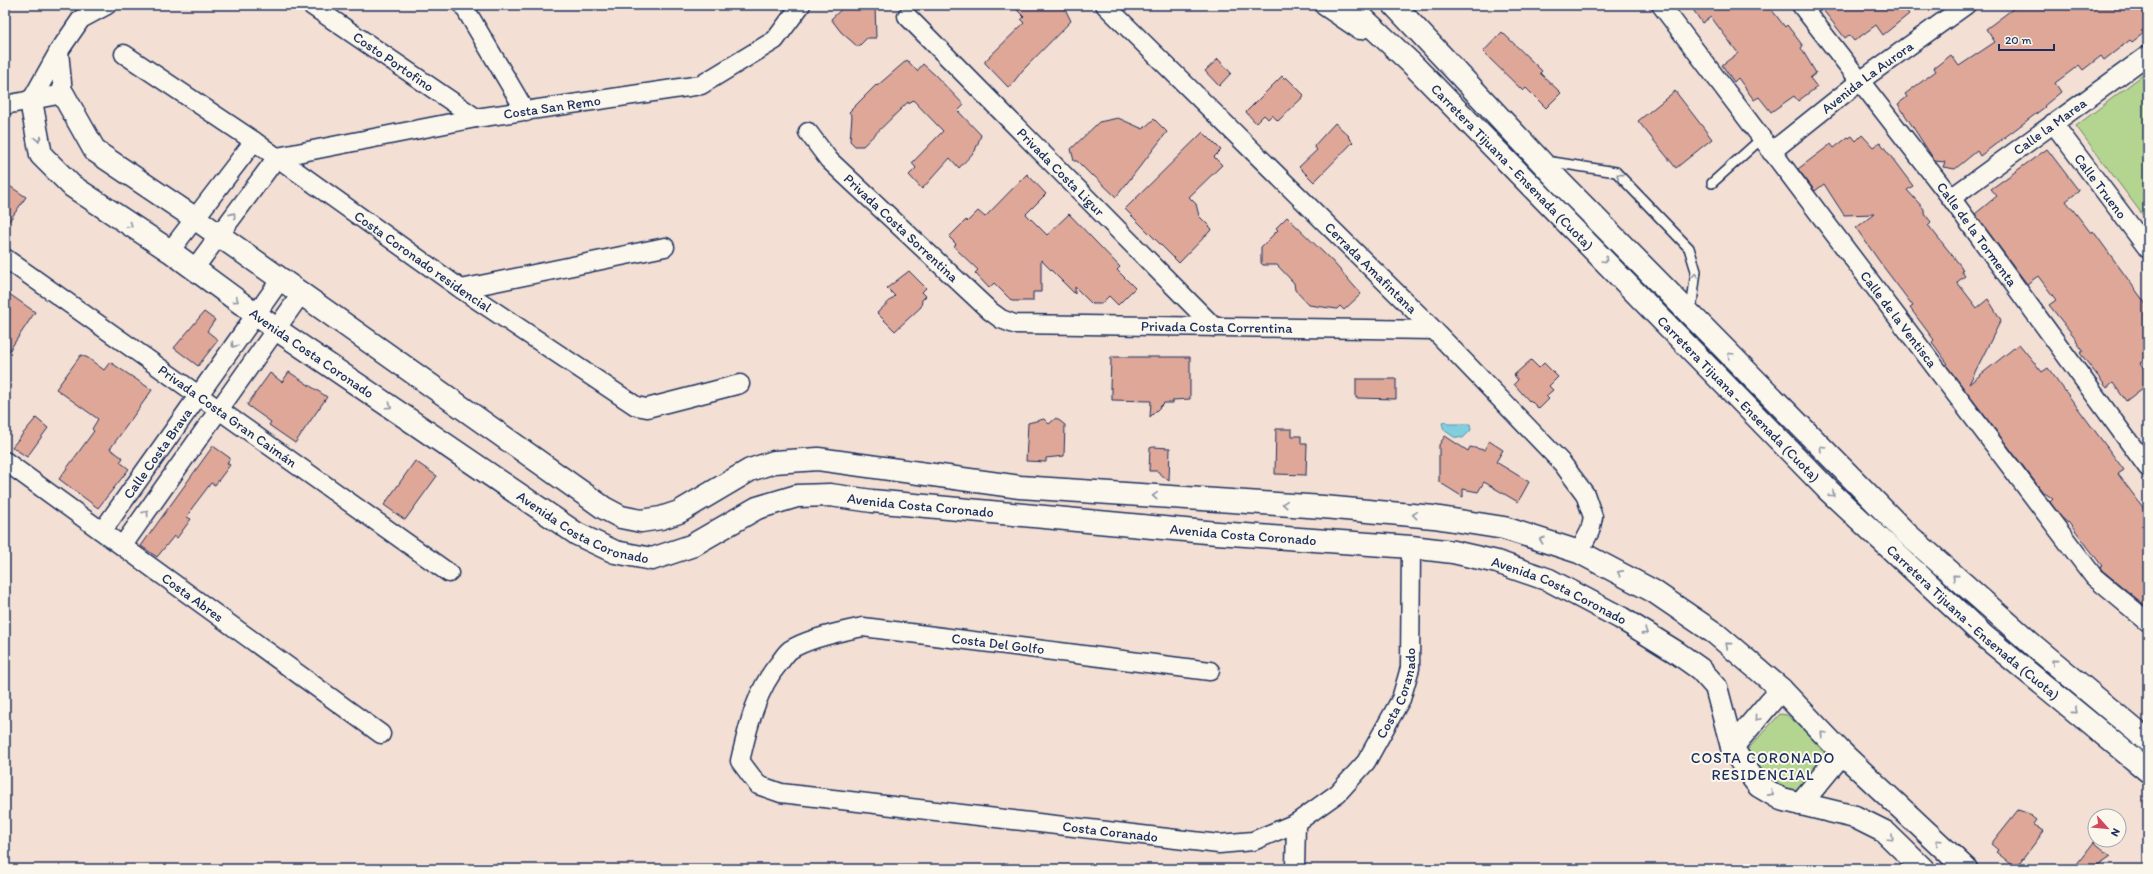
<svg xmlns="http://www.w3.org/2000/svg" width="2153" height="874" font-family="Itim,sans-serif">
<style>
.green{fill:#b3d58f;stroke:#678276}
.water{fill:#80cede;stroke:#588eab}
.building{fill:#dfa798;stroke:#1b2f5e}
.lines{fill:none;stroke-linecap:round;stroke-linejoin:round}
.service-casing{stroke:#1b2f5e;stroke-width:12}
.minor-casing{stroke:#1b2f5e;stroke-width:21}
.tertiary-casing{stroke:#1b2f5e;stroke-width:25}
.motorway-casing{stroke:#1b2f5e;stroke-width:25}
.service{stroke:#fbf7ec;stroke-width:9}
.minor{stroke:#fbf7ec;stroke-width:18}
.tertiary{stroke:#fbf7ec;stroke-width:22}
.motorway{stroke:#fbf7ec;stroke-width:22}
.oneway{stroke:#8b93a5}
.labels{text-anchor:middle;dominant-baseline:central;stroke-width:4;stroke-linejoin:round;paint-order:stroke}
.street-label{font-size:14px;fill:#1b2f5e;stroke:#fbf7ec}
.neighbourhood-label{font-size:15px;letter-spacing:1px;fill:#1b2f5e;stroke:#fbf7ec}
</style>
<rect width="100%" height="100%" fill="#f3dfd3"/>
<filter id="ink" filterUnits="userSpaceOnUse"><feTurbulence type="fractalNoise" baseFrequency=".025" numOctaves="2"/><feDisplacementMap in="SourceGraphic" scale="8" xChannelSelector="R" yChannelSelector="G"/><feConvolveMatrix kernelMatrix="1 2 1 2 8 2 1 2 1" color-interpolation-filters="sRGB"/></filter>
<g filter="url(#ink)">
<path class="green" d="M2148,71V222L2076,126Z
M1780,714L1787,715L1824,747L1826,756L1798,789C1782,795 1753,764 1747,750Z"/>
<path class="water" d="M1445,421L1448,424H1470L1471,430L1463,438L1454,437L1444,430L1442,423Z"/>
<path class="building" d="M846,5H875L876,38H867L858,47L841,32L831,19Z
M1012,5H1063L1071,21L1022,71L1009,88L985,63V61L1024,23L1021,20L1024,17Z
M1690,5H1768L1785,27L1787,25L1803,46L1801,48L1816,73L1810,78L1817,87L1798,101L1794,96L1771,112L1759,97L1754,100L1738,78L1734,82L1722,65L1738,53L1711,17L1702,23Z
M1819,5H1902L1909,14L1883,35L1876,25L1854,41L1849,35L1845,38Z
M2018,5H2148V30L2132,42L2130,40L2104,60L2101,56L2083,70L2079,65L2055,83L2061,92L2044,106L2045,107L1980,156L1977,151L1955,169L1943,167L1945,162L1935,161L1898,104L1907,97L1905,94L1936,71L1934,68L1951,55L1959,66L1995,42L1986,29Z
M1502,32L1542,71L1540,73L1561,93L1546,108L1526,88L1523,91L1483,52Z
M1218,59L1231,73L1219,86L1205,71Z
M907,60L917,71L923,64L935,75L964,105L958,111L981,135L975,151L959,168L950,158L922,189L909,175L916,168L912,163L943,131L913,100L909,104L908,102L863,146H855L850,141L852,116L849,112L876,85L877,86Z
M1282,76L1285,79L1286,77L1304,95L1303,97L1278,121L1272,115L1268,119L1264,115L1256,123L1246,112Z
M1675,91L1712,139L1676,168L1638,121Z
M1118,118L1143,129L1154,119L1167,132L1116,197L1093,175L1092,176L1077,161H1074L1071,149L1099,122Z
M1335,123L1349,136L1348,137L1353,142L1314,182L1299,167L1317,150L1314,146Z
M1203,132L1221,150L1214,157L1222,165L1189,197L1196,204L1199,216L1212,229L1179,263L1125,209Z
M1862,135L1873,147L1880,142L1913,186L1907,190L1924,209V213L1931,222L1928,225L1960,265L1963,270L1961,271L1965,276L1957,282L1977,308L1988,299L2001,320L1969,384L2019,344L2042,372L2048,368L2124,470L2118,474L2148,514V608L2102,570L2100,567L2102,566L2069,522L2068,523L2061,517L2050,502L2053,499L2042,491L1946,365L1948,364L1932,342L1934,340L1910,308L1913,306L1882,265L1856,228L1874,214L1844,215L1824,184L1815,191L1798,169L1831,144L1834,148L1848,137L1849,138L1852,136L1856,141Z
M2047,149L2079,191L2066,201L2091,233L2093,231L2148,307V357L2140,363L2148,374V384L2126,401L2113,383L2107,388L2080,353L2083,351L2076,341L2077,340L2049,305L2056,300L2038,276L2027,284L1975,214L1997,196L1991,189Z
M1027,174L1046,194L1026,214L1047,235L1069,214L1120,267L1117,270L1135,288L1118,305L1109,296L1101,304H1092L1075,287V294L1041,260V292H1033V301H1012L994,283L989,288L975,273L978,270L954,247L956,244L949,237L966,220L967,222L978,211L985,217Z
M5,183L26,197L5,227Z
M1287,217L1333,262L1361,294L1344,310L1340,306L1337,309L1309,305L1295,290L1294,283L1277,265H1263L1261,263V247L1278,230L1276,228Z
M909,271L926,288L922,292L926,296L922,300L921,307L895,331L877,313L895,296L887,288Z
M5,291L35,312L5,357Z
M204,312L215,320L207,331L218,340L198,366L174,348Z
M81,355L88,358L104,370L110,362L152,390L110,449L123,458L120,462L129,469L98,508L59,479L94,431L92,429L98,419L56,389Z
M1111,357H1190V399L1173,400V403H1164L1150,417L1151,401L1112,400V388H1110Z
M1531,360L1539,368L1544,363L1558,377L1549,386L1553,390L1546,396L1549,399L1539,409L1530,400L1529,401L1514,384L1518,380L1514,375Z
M289,372L327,397L295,443L269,425L271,422L247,405L270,373L282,382Z
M1356,379H1396V399L1356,398Z
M36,418L48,428L27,457L12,447Z
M1056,418L1065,425L1064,456L1046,458V462L1026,461L1028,423L1044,419L1049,424Z
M1276,429H1292V436H1301V444H1307L1306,475L1275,474Z
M1445,436L1468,451L1470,447L1484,450L1489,441L1503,450L1496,462L1529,482L1518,502L1484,482L1478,492L1463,489V497L1439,482V445Z
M213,446L230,458L227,463L230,465L215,485L211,483L192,508L187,517L191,519L177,538L174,536L157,557L141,546Z
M1153,447L1170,448L1169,481L1157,471H1149L1150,448Z
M415,461L437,476L405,520L384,505Z
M2018,810L2027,813L2036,820L2033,824L2044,831L2016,868L1996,852L1998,850L1991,844Z
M2094,842L2111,856L2092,869H2073Z"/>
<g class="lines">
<g class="service-casing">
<path id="service" d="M1546,161L1616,172L1689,248L1696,271L1691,311
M1712,183L1761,139"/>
</g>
<g class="minor-casing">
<g id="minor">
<path id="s1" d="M311,5L476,118"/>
<path d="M463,5L526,112"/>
<path id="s2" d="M1105,5L1434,330L1562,463L1585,494L1593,517L1590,531L1579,552"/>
<path id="s3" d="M1661,5L2094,577L2148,622"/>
<path id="s4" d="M1801,5L1951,198L2148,468"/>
<path id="s5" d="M907,16L1214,327"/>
<path id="s6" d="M124,54L254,141L461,289L636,406L647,408L740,384"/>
<path d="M31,101L59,51L81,19L107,5"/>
<path d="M5,105L63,94L59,51"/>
<path id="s7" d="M2053,123L2148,249"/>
<path id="s8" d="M808,132L829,160L990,311L1001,319L1014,324L1434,330"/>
<path id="s9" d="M1771,152L1860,81L1966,5"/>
<path id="s10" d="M1951,198L2148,55"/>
<path d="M170,251L254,141"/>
<path id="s11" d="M5,258L449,573"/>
<path id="s12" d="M194,269L277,157L476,118L701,85L775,40L801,5"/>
<path d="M461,289L665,247"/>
<path id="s13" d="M5,461L381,734"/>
<path id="s14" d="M103,530L281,279"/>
<path d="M123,545L301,294"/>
<path id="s15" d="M1210,671L863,627C843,631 806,639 790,650C786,653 783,658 780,662C756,690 748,727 740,761L758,785L781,793L1219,844L1253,841L1296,823L1338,793L1366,762L1401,699L1410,668L1411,547"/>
<path d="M1295,869L1296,823"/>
</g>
</g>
<g class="tertiary-casing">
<g id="tertiary">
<path d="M63,94L95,151L196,219L604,508L621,517L641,521L661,518L679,512L750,470L774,462L818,459L1020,487L1323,507L1434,517L1504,528L1579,552L1653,591L1716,634L1781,689L1842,753L1966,869"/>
<path id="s16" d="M31,101L41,155L72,186L170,251L276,329L577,534L615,552L652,559L691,546L757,508L797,496L830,495L872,501L1217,533L1411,547L1453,552L1497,562L1549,580L1621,618L1676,652L1700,669L1716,687L1732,747L1745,768L1759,786L1781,799L1855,817L1885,832L1923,869"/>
<path d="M1732,747L1781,689"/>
<path d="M1800,804L1842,753"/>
</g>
</g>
<g class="motorway-casing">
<g id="motorway">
<path d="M1326,5L1360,28"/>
<path id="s17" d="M1349,5L1412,64L1828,490L1984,636L2148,771"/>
<path d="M1394,5L1562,184L1906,533L2034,646L2148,741"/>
</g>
</g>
<use href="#service" class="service"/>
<use href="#minor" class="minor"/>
<use href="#tertiary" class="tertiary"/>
<use href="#motorway" class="motorway"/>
</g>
<defs><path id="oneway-chevron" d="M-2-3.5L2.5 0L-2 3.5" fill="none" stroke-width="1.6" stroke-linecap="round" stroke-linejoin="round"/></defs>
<g class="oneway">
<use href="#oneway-chevron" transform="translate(38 139) rotate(79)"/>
<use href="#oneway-chevron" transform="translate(1619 176) rotate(-140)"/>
<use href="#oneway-chevron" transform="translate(233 215) rotate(-55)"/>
<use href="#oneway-chevron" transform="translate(130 225) rotate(34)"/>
<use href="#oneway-chevron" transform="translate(1605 260) rotate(46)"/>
<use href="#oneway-chevron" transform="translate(1695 276) rotate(-86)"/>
<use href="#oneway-chevron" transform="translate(236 300) rotate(36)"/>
<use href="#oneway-chevron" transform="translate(234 345) rotate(126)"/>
<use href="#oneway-chevron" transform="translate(1730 355) rotate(-135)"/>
<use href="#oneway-chevron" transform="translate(389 406) rotate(34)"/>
<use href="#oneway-chevron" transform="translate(1822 448) rotate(-135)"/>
<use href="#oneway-chevron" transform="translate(1832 494) rotate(43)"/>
<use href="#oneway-chevron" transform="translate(1155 496) rotate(-176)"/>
<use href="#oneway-chevron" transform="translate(1285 504) rotate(-176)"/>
<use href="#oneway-chevron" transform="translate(146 513) rotate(-55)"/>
<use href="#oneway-chevron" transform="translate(1415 515) rotate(-175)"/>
<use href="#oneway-chevron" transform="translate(1542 540) rotate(-162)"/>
<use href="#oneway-chevron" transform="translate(1620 573) rotate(-152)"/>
<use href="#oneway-chevron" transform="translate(1955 577) rotate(-139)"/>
<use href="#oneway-chevron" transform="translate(1645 632) rotate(32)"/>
<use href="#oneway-chevron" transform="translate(1728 645) rotate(-140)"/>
<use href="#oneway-chevron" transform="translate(2054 662) rotate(-140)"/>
<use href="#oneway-chevron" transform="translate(2075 711) rotate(40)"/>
<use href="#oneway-chevron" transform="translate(1757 718) rotate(130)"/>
<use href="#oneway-chevron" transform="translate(1823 734) rotate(-134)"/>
<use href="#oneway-chevron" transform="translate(1771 793) rotate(29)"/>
<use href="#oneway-chevron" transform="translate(1891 838) rotate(43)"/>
<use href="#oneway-chevron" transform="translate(1938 842) rotate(-137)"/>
</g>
</g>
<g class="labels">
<g class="street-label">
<text stroke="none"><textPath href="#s1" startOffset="100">Costo Portofino</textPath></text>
<text stroke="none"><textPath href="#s9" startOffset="122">Avenida La Aurora</textPath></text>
<text stroke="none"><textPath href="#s12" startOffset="419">Costa San Remo</textPath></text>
<text stroke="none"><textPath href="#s10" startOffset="122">Calle la Marea</textPath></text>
<text stroke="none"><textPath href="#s17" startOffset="230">Carretera Tijuana - Ensenada (Cuota)</textPath></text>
<text stroke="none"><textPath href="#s5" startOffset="219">Privada Costa Ligur</textPath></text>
<text stroke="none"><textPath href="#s7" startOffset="79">Calle Trueno</textPath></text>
<text stroke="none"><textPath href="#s8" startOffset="134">Privada Costa Sorrentina</textPath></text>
<text stroke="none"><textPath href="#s4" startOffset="289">Calle de la Tormenta</textPath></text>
<text stroke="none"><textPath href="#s6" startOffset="364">Costa Coronado residencial</textPath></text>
<text stroke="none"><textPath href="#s2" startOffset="374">Cerrada Amafintana</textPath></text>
<text stroke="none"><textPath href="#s3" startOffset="394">Calle de la Ventisca</textPath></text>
<text stroke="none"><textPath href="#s8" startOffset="486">Privada Costa Correntina</textPath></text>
<text stroke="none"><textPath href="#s16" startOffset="391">Avenida Costa Coronado</textPath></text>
<text stroke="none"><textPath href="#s17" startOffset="554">Carretera Tijuana - Ensenada (Cuota)</textPath></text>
<text stroke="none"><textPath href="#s11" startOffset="273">Privada Costa Gran Caimán</textPath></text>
<text stroke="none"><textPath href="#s14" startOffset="94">Calle Costa Brava</textPath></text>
<text stroke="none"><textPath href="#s16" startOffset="1075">Avenida Costa Coronado</textPath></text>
<text stroke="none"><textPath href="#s16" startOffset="715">Avenida Costa Coronado</textPath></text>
<text stroke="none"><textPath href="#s16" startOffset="1399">Avenida Costa Coronado</textPath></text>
<text stroke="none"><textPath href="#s16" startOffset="1723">Avenida Costa Coronado</textPath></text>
<text stroke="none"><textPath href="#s13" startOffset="232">Costa Abres</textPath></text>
<text stroke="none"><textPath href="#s17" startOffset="878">Carretera Tijuana - Ensenada (Cuota)</textPath></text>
<text transform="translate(998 644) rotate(7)">Costa Del Golfo</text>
<text stroke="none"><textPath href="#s15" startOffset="1296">Costa Coranado</textPath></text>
<text stroke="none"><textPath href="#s15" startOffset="936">Costa Coranado</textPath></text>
</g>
<g class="neighbourhood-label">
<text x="1763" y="758">COSTA CORONADO<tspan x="1763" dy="17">RESIDENCIAL</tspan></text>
</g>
</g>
<rect width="2153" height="874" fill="none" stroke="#fbf7ec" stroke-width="20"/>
<rect x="10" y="10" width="2133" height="854" fill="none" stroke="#1b2f5e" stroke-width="1.5" filter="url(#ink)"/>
<g transform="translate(2107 828) rotate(117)"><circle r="19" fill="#fbf7ec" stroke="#a1a7b3"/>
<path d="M0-3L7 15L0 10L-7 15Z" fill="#d1495b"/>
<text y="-6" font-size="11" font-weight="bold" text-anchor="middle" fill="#1b2f5e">N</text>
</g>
<path d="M1999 44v6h55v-6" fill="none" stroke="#1b2f5e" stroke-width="2"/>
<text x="2005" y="44" font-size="12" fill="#1b2f5e" stroke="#fbf7ec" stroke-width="3" paint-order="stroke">20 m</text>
</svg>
